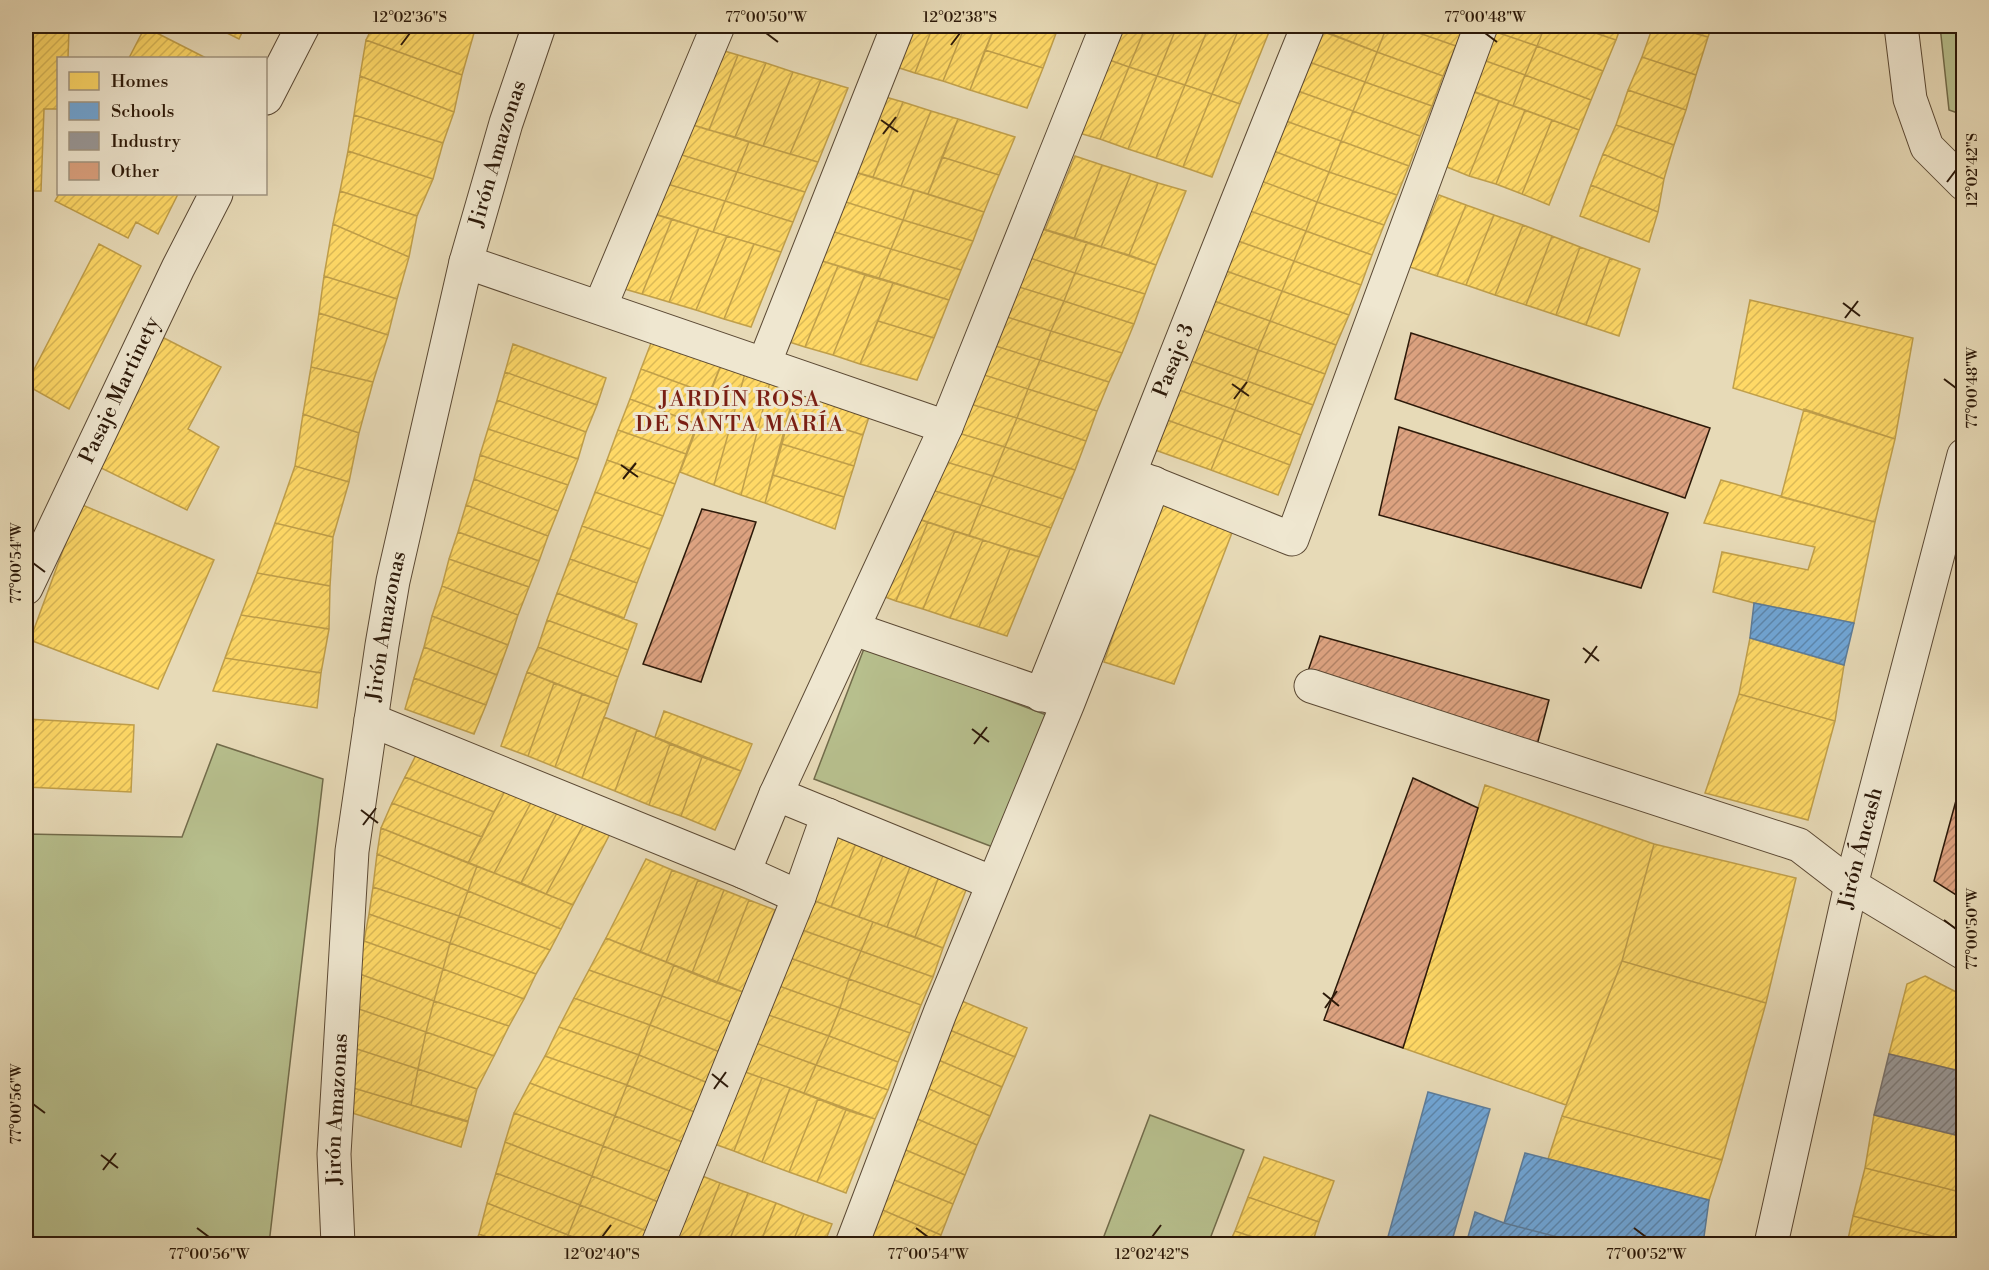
<svg xmlns="http://www.w3.org/2000/svg" width="1989" height="1270" font-family="'Libre Bodoni',serif">
<style>
.grass{fill:#b7bf8d;stroke:#726c4b;stroke-width:1.5}
.homes{fill:url(#homes-hatch);stroke:#c09f4a;stroke-width:1.5}
.schools{fill:url(#schools-hatch);stroke:#5b7d9d;stroke-width:1.5}
.industry{fill:url(#industry-hatch);stroke:#78736e;stroke-width:1.5}
.building{fill:url(#building-hatch);stroke:#2c1909;stroke-width:1.5}
.lines{fill:none;stroke-linecap:round;stroke-linejoin:round}
.minor-casing{stroke:#5b4934;stroke-width:35}
.minor{stroke:#efe7d0;stroke-width:33}
.ticks{fill:none;stroke:#2c1909;stroke-width:2}
.labels{text-anchor:middle;dominant-baseline:central;stroke-width:6;stroke-linejoin:round;paint-order:stroke}
.street-label{font-size:21px;fill:#2c1909;stroke:#efe7d0}
.neighbourhood-label{font-size:22px;letter-spacing:1.5px;fill:#7a1f14;stroke:#efe7d0}
.neatline{fill:none;stroke:#2c1909;stroke-width:2}
.ticks-label{font-size:15px;text-anchor:middle;fill:#2c1909}
</style>
<defs>
<pattern id="homes-hatch" width="6" height="6" patternUnits="userSpaceOnUse" patternTransform="scale(1.5)"><rect width="6" height="6" fill="#ffd966"/><path d="M-1 1l2-2M0 6l6-6M5 7l2-2" fill="none" stroke="#dbba57"/></pattern>
<pattern id="schools-hatch" width="6" height="6" patternUnits="userSpaceOnUse" patternTransform="scale(1.5)"><rect width="6" height="6" fill="#6fa8dc"/><path d="M-1 1l2-2M0 6l6-6M5 7l2-2" fill="none" stroke="#5b88b1"/></pattern>
<pattern id="industry-hatch" width="6" height="6" patternUnits="userSpaceOnUse" patternTransform="scale(1.5)"><rect width="6" height="6" fill="#999"/><path d="M-1 1l2-2M0 6l6-6M5 7l2-2" fill="none" stroke="#7d7c7b"/></pattern>
<pattern id="building-hatch" width="6" height="6" patternUnits="userSpaceOnUse" patternTransform="scale(1.5)"><rect width="6" height="6" fill="#dca280"/><path d="M-1 1l2-2M0 6l6-6M5 7l2-2" fill="none" stroke="#b38367"/></pattern>
</defs>
<rect width="100%" height="100%" fill="#e7dab7"/>
<filter id="stains"><feTurbulence type="fractalNoise" baseFrequency=".00333" numOctaves="4"/><feColorMatrix values="0 0 0 0 .2 0 0 0 0 .09 0 0 0 0 .02 0 0 0 .5 -.17"/></filter>
<radialGradient id="worn" r=".72"><stop offset=".6" stop-color="#630" stop-opacity="0"/><stop offset="1" stop-color="#630" stop-opacity=".3"/></radialGradient>
<path class="grass" d="M1940,26H1963V115L1949,110Z
M865,646L1057,719L1006,852L814,779Z
M217,744L323,779L269,1244H34L26,1117V834L182,837Z
M1150,1115L1244,1150L1208,1244H1101Z"/>
<path class="homes" d="M213,26H245L239,39Z
M373,26H452L474,33L462,75L366,40Z
M452,26H476L474,33Z
M902,26H933L915,73L887,64Z
M933,26H965L943,81L915,73Z
M965,26H995L970,90L943,81Z
M995,26H1050L1058,28L1043,68L985,50Z
M1114,26H1146L1129,67L1101,57Z
M1146,26H1177L1157,76L1129,67Z
M1177,26H1209L1185,85L1157,76Z
M1209,26H1240L1212,94L1185,85Z
M1240,26H1250L1269,32L1240,104L1212,94Z
M1311,26H1387L1377,52Z
M1387,26H1399L1456,46L1443,76L1377,52Z
M1399,26H1464L1456,46Z
M1478,26L1537,46L1525,75L1458,51Z
M1479,26H1545L1537,46Z
M1545,26H1575L1616,40L1603,71L1537,46Z
M1575,26H1621L1616,40Z
M1653,26H1669L1708,37L1696,75L1642,57Z
M1669,26H1712L1708,37Z
M145,27L206,58H129Z
M1311,27L1377,52L1365,82L1298,58Z
M26,29H69L68,58H58V109H44L41,191H26Z
M366,40L462,75L454,112L360,76Z
M1537,46L1603,71L1591,100L1525,75Z
M711,47L738,55L709,130L680,121Z
M985,50L1043,68L1027,108L970,90Z
M1458,51L1525,75L1513,106L1446,81Z
M1377,52L1443,76L1432,106L1365,82Z
M738,55L766,63L735,137L709,130Z
M1101,57L1129,67L1100,139L1072,131Z
M1642,57L1696,75L1686,110L1628,90Z
M1298,58L1365,82L1353,111L1287,87Z
M766,63L793,72L763,146L735,137Z
M1129,67L1157,76L1128,149L1100,139Z
M793,72L821,80L790,154L763,146Z
M1525,75L1591,100L1579,130L1513,106Z
M360,76L454,112L443,143L354,115Z
M1157,76L1185,85L1156,158L1128,149Z
M821,80L848,88L818,162L790,154Z
M1365,82L1432,106L1420,136L1353,111Z
M1185,85L1212,94L1183,167L1156,158Z
M1287,87L1353,111L1341,141L1275,117Z
M1628,90L1686,110L1674,145L1616,125Z
M1471,91L1499,101L1469,176L1442,165Z
M875,94L903,102L873,177L844,169Z
M1212,94L1240,104L1212,177L1183,167Z
M1499,101L1525,110L1496,184L1469,176Z
M903,102L931,111L901,186L873,177Z
M1525,110L1552,120L1522,194L1496,184Z
M931,111L958,119L928,194L901,186Z
M1353,111L1420,136L1409,166L1341,141Z
M354,115L443,143L433,179L348,151Z
M1275,117L1341,141L1329,172L1263,147Z
M958,119L1015,137L999,175L942,157Z
M1552,120L1579,130L1549,205L1522,194Z
M680,121L749,142L737,172L669,151Z
M1616,125L1674,145L1664,179L1603,154Z
M1341,141L1409,166L1397,195L1329,172Z
M749,142L818,162L805,192L737,172Z
M1263,147L1329,172L1317,202L1251,177Z
M348,151L433,179L417,216L340,191Z
M669,151L737,172L725,201L657,181Z
M1603,154L1664,179L1658,212L1591,185Z
M1075,156L1102,165L1074,239L1045,230Z
M942,157L999,175L984,212L928,194Z
M1102,165L1131,174L1101,247L1074,239Z
M844,169L914,190L903,220L833,198Z
M737,172L805,192L793,222L725,201Z
M1329,172L1397,195L1384,225L1317,202Z
M1131,174L1158,183L1129,255L1101,247Z
M1251,177L1317,202L1306,231L1239,207Z
M657,181L725,201L713,232L644,211Z
M1158,183L1186,191L1156,265L1129,255Z
M1591,185L1658,212L1649,242L1580,216Z
M914,190L984,212L973,241L903,220Z
M340,191L417,216L409,257L333,224Z
M59,194H178L158,234L136,222L128,238L55,201Z
M1439,195L1466,205L1437,276L1410,267Z
M833,198L903,220L891,249L821,228Z
M725,201L793,222L781,252L713,232Z
M1317,202L1384,225L1372,255L1306,231Z
M1466,205L1494,215L1466,285L1437,276Z
M1239,207L1306,231L1294,261L1227,237Z
M644,211L672,219L642,294L614,286Z
M1494,215L1523,225L1495,295L1466,285Z
M672,219L699,228L669,302L642,294Z
M903,220L973,241L961,270L891,249Z
M1017,221L1087,242L1075,273L1006,250Z
M333,224L409,257L397,299L324,276Z
M1523,225L1552,236L1526,305L1495,295Z
M699,228L727,236L696,310L669,302Z
M821,228L891,249L879,278L809,257Z
M1306,231L1372,255L1361,285L1294,261Z
M727,236L754,244L724,319L696,310Z
M1552,236L1580,247L1556,315L1526,305Z
M1227,237L1294,261L1282,291L1215,267Z
M1087,242L1156,265L1145,294L1075,273Z
M99,244L141,266L69,409L26,385Z
M754,244L781,252L751,327L724,319Z
M1580,247L1610,258L1586,325L1556,315Z
M891,249L961,270L949,300L879,278Z
M1006,250L1075,273L1064,301L994,279Z
M809,257L838,266L805,347L777,338Z
M1610,258L1640,269L1619,336L1586,325Z
M1294,261L1361,285L1349,315L1282,291Z
M838,266L865,275L833,355L805,347Z
M1215,267L1282,291L1270,321L1203,297Z
M1075,273L1145,294L1134,324L1064,301Z
M865,275L893,283L860,364L833,355Z
M324,276L397,299L388,335L319,313Z
M994,279L1064,301L1051,331L982,309Z
M893,283L949,300L934,338L878,321Z
M1282,291L1349,315L1336,345L1270,321Z
M1203,297L1270,321L1258,350L1192,326Z
M1750,300L1913,338L1895,439L1733,388Z
M1064,301L1134,324L1122,353L1051,331Z
M982,309L1051,331L1040,360L970,338Z
M319,313L388,335L373,382L311,367Z
M878,321L934,338L917,380L860,364Z
M1270,321L1336,345L1325,374L1258,350Z
M1192,326L1258,350L1247,381L1180,357Z
M1051,331L1122,353L1109,382L1040,360Z
M162,337L221,367L188,429L219,447L187,510L97,466Z
M653,338L723,360L709,394L641,369Z
M970,338L1040,360L1028,389L959,367Z
M513,344L606,378L597,405L505,372Z
M1258,350L1325,374L1313,405L1247,381Z
M1180,357L1247,381L1235,410L1168,386Z
M723,360L747,366L714,485L680,472Z
M1040,360L1109,382L1097,411L1028,389Z
M747,366L772,374L741,495L714,485Z
M311,367L373,382L359,433L303,414Z
M959,367L1028,389L1017,418L947,397Z
M641,369L709,394L697,424L630,399Z
M505,372L597,405L586,432L497,400Z
M772,374L797,382L765,503L741,495Z
M797,381L873,405L863,435L790,412Z
M1247,381L1313,405L1301,435L1235,410Z
M1168,386L1235,410L1223,440L1156,416Z
M1028,389L1097,411L1086,441L1017,418Z
M947,397L1017,418L1005,447L935,426Z
M630,399L697,424L686,454L618,430Z
M497,400L586,432L578,459L488,429Z
M1804,409L1895,439L1875,522L1781,497Z
M1235,410L1301,435L1290,465L1223,440Z
M790,412L863,435L854,466L782,444Z
M303,414L359,433L349,482L295,466Z
M1156,416L1223,440L1211,470L1144,446Z
M1017,418L1086,441L1075,470L1005,447Z
M935,426L1005,447L993,476L923,455Z
M488,429L578,459L568,485L480,455Z
M618,430L686,454L675,484L607,460Z
M1223,440L1290,465L1278,495L1211,470Z
M782,444L854,466L844,497L773,475Z
M1005,447L1075,470L1063,499L993,476Z
M480,455L568,485L558,511L474,479Z
M923,455L993,476L981,505L912,484Z
M607,460L675,484L663,516L595,492Z
M295,466L349,482L333,537L275,523Z
M773,475L844,497L835,529L765,503Z
M993,476L1063,499L1051,528L981,505Z
M1168,477L1243,504L1174,684L1104,662Z
M474,479L558,511L548,536L466,505Z
M1721,480L1875,522L1854,623L1754,603L1713,592L1722,552L1808,570L1815,547L1704,523Z
M912,484L981,505L969,536L900,513Z
M595,492L663,516L650,549L582,526Z
M80,504L214,560L158,689L30,640Z
M466,505L548,536L539,561L458,532Z
M981,505L1051,528L1039,557L969,536Z
M900,513L928,522L896,601L869,591Z
M928,522L955,531L923,609L896,601Z
M275,523L333,537L330,586L257,573Z
M582,526L650,549L637,583L570,559Z
M955,531L983,540L950,618L923,609Z
M458,532L539,561L529,587L449,559Z
M983,540L1010,549L979,627L950,618Z
M1010,549L1039,557L1007,636L979,627Z
M449,559L529,587L518,615L442,586Z
M570,559L637,583L624,618L557,593Z
M257,573L330,586L329,629L241,615Z
M442,586L518,615L508,645L432,616Z
M557,593L637,624L628,650L547,620Z
M241,615L329,629L321,673L225,658Z
M432,616L508,645L497,675L424,647Z
M547,620L628,650L618,677L538,647Z
M1750,638L1844,665L1835,721L1739,694Z
M424,647L497,675L486,705L414,678Z
M538,647L618,677L609,704L527,672Z
M225,658L321,673L317,708L213,691Z
M527,672L554,683L528,756L501,746Z
M414,678L486,705L474,734L405,709Z
M554,683L582,694L555,767L528,756Z
M582,694L609,704L582,778L555,767Z
M1739,694L1835,721L1808,820L1705,793Z
M664,711L752,744L741,771L655,737Z
M604,717L637,730L615,791L582,778Z
M26,719L134,725L131,792L26,787Z
M637,730L670,744L649,805L615,791Z
M670,744L702,757L681,816L649,805Z
M418,751L507,787L494,812L405,777Z
M702,757L741,771L715,830L681,816Z
M405,777L494,812L482,837L392,803Z
M1485,785L1654,844L1622,961L1566,1105L1403,1048Z
M507,787L534,797L494,873L468,863Z
M534,797L560,807L521,883L494,873Z
M392,803L482,837L468,863L381,828Z
M560,807L587,818L546,894L521,883Z
M587,818L613,828L573,905L546,894Z
M832,823L860,833L831,907L804,897Z
M381,828L477,866L468,891L377,854Z
M860,833L888,843L859,917L831,907Z
M888,843L915,854L887,927L859,917Z
M1654,844L1796,878L1766,1003L1622,961Z
M377,854L468,891L459,916L373,887Z
M915,854L944,864L915,937L887,927Z
M646,859L672,870L640,952L606,938Z
M944,864L972,875L943,948L915,937Z
M477,866L573,905L561,929L468,891Z
M672,870L698,880L666,962L640,952Z
M698,880L724,890L692,973L666,962Z
M373,887L459,916L450,943L369,914Z
M724,890L749,900L717,983L692,973Z
M468,891L561,929L550,950L459,916Z
M804,897L873,922L861,951L791,926Z
M749,900L775,910L743,992L717,983Z
M369,914L450,943L443,969L364,941Z
M459,916L550,950L536,974L450,943Z
M873,922L943,948L933,977L861,951Z
M791,926L861,951L849,979L779,954Z
M606,938L674,965L662,996L589,970Z
M364,941L443,969L434,1001L357,973Z
M450,943L536,974L524,999L443,969Z
M861,951L933,977L921,1005L849,979Z
M779,954L849,979L840,1008L768,982Z
M1622,961L1766,1003L1722,1160L1562,1116Z
M674,965L743,992L731,1022L662,996Z
M443,969L524,999L509,1026L434,1001Z
M589,970L662,996L650,1025L574,998Z
M357,973L434,1001L426,1032L353,1007Z
M1925,976L1964,996V1072L1889,1054L1907,984Z
M849,979L921,1005L910,1033L840,1008Z
M768,982L840,1008L829,1036L757,1011Z
M662,996L731,1022L720,1052L650,1025Z
M952,997L1027,1028L1015,1057L940,1026Z
M574,998L650,1025L639,1055L559,1027Z
M434,1001L509,1026L494,1056L426,1032Z
M353,1007L426,1032L418,1069L348,1046Z
M840,1008L910,1033L898,1062L829,1036Z
M757,1011L829,1036L816,1065L745,1039Z
M650,1025L720,1052L708,1083L639,1055Z
M940,1026L1015,1057L1002,1087L929,1056Z
M559,1027L639,1055L627,1085L545,1056Z
M426,1032L494,1056L477,1089L418,1069Z
M829,1036L898,1062L888,1090L816,1065Z
M745,1039L816,1065L804,1093L734,1068Z
M348,1046L418,1069L411,1105L350,1087Z
M639,1055L708,1083L697,1113L627,1085Z
M545,1056L627,1085L615,1116L530,1083Z
M929,1056L1002,1087L990,1116L918,1084Z
M816,1065L888,1090L875,1119L804,1093Z
M734,1068L762,1078L734,1151L706,1141Z
M418,1069L477,1089L468,1121L411,1105Z
M762,1078L790,1088L762,1162L734,1151Z
M530,1083L615,1116L603,1146L514,1113Z
M918,1084L990,1116L977,1145L906,1114Z
M627,1085L697,1113L685,1143L615,1116Z
M350,1087L468,1122L461,1147L352,1113Z
M790,1088L818,1099L789,1172L762,1162Z
M818,1099L846,1110L817,1182L789,1172Z
M846,1110L875,1119L846,1193L817,1182Z
M514,1113L603,1146L592,1176L505,1142Z
M906,1114L977,1145L965,1175L894,1145Z
M1874,1115L1964,1137V1193L1865,1168Z
M615,1116L685,1143L672,1172L603,1146Z
M1562,1116L1722,1160L1709,1200L1548,1159Z
M505,1142L592,1176L580,1205L496,1173Z
M894,1145L965,1175L953,1204L882,1175Z
M603,1146L672,1172L661,1203L592,1176Z
M1264,1157L1334,1181L1319,1222L1248,1197Z
M1865,1168L1964,1193V1244L1853,1216Z
M692,1172L720,1183L696,1244H664Z
M496,1173L580,1205L568,1235L487,1203Z
M882,1175L953,1204L941,1235L871,1205Z
M592,1176L661,1203L649,1232L580,1205Z
M720,1183L748,1193L728,1244H696Z
M748,1193L776,1203L760,1244H728Z
M1248,1197L1319,1222L1312,1244H1273L1235,1231Z
M487,1203L568,1235L564,1244H505L479,1234Z
M776,1203L804,1214L792,1244H760Z
M580,1205L649,1232L645,1244H593L568,1235Z
M871,1205L941,1235L937,1244H880L858,1235Z
M804,1214L832,1224L824,1244H792Z
M1853,1216L1964,1244H1847Z
M1235,1231L1273,1244H1229Z
M479,1234L505,1244H475Z
M568,1235L593,1244H564Z"/>
<path class="schools" d="M1754,603L1854,623L1844,665L1750,638Z
M1428,1092L1490,1109L1451,1244H1386Z
M1525,1153L1709,1200L1703,1244H1584L1504,1223Z
M1475,1212L1504,1223L1584,1244H1466Z"/>
<path class="industry" d="M1889,1054L1964,1072V1137L1874,1115Z"/>
<path class="building" d="M1411,333L1710,428L1685,498L1395,399Z
M1399,427L1668,513L1641,588L1379,515Z
M702,509L756,522L701,682L643,664Z
M1320,636L1549,700L1537,745L1307,674Z
M1413,778L1478,808L1403,1048L1324,1020Z
M1960,786L1964,787V900L1934,881Z"/>
<g class="lines">
<g class="minor-casing">
<g id="minor">
<path d="M1901,26L1910,99L1927,147L1964,184"/>
<path d="M266,98L303,26"/>
<path d="M466,262L946,427"/>
<path d="M600,307L718,26"/>
<path d="M764,364L898,26"/>
<path d="M1130,474L1292,539L1481,26"/>
<path id="s1" d="M26,588L178,268L216,194"/>
<path d="M854,629L1060,700"/>
<path d="M1311,686L1799,845L1851,885L1964,953"/>
<path id="s2" d="M1041,695C1131,472 1217,248 1308,26"/>
<path d="M371,720L744,872L799,897"/>
<path d="M776,794L993,883"/>
<path d="M744,872L776,794L946,427L1107,26"/>
<path id="s3" d="M338,1244L334,1154L352,851L382,645L393,581L466,262L506,123L539,26"/>
<path d="M658,1244L799,897L828,815"/>
<path d="M852,1244L940,1013L1068,703L1154,483"/>
<path id="s4" d="M1771,1244L1851,885L1964,455"/>
</g>
</g>
<use href="#minor" class="minor"/>
</g>
<path class="ticks" d="M766,33L778,42M1485,33L1497,42M401,45L410,33M951,45L960,33M881,120L898,132M883,134L896,117M1947,182L1956,170M1843,303L1860,316M1845,318L1858,301M1944,379L1956,388M1232,384L1249,396M1234,399L1247,382M621,465L638,477M623,479L636,463M33,563L45,572M1583,648L1599,661M1585,663L1597,646M972,729L989,742M974,744L987,727M361,810L378,823M363,825L376,808M1944,920L1956,929M1323,993L1339,1006M1325,1008L1337,991M712,1074L728,1087M714,1089L726,1072M33,1104L45,1113M101,1155L118,1168M103,1170L116,1153M197,1228L209,1237M916,1228L928,1237M1634,1228L1646,1237M602,1237L611,1225M1152,1237L1161,1225"/>
<g class="labels">
<g class="street-label">
<text stroke="none"><textPath href="#s3" startOffset="1107">Jirón Amazonas</textPath></text>
<text stroke="none"><textPath href="#s2" startOffset="360">Pasaje 3</textPath></text>
<text stroke="none"><textPath href="#s1" startOffset="219">Pasaje Martinety</textPath></text>
<text stroke="none"><textPath href="#s3" startOffset="621">Jirón Amazonas</textPath></text>
<text stroke="none"><textPath href="#s4" startOffset="406">Jirón Áncash</textPath></text>
<text stroke="none"><textPath href="#s3" startOffset="135">Jirón Amazonas</textPath></text>
</g>
<g class="neighbourhood-label">
<text x="740" y="399">JARDÍN ROSA<tspan x="740" dy="25">DE SANTA MARÍA</tspan></text>
</g>
</g>
<rect width="1989" height="1270" fill="none" stroke="#e7dab7" stroke-width="66"/>
<rect x="57" y="57" width="210" height="138" fill="#efe7d0" stroke="#a19580" stroke-width="1.5"/>
<rect x="69" y="72" width="30" height="18" fill="#ffd966" stroke="#a19580" stroke-width="1.5"/>
<text x="111" y="87" font-size="18" fill="#2c1909">Homes</text>
<rect x="69" y="102" width="30" height="18" fill="#6fa8dc" stroke="#a19580" stroke-width="1.5"/>
<text x="111" y="117" font-size="18" fill="#2c1909">Schools</text>
<rect x="69" y="132" width="30" height="18" fill="#999999" stroke="#a19580" stroke-width="1.5"/>
<text x="111" y="147" font-size="18" fill="#2c1909">Industry</text>
<rect x="69" y="162" width="30" height="18" fill="#dca280" stroke="#a19580" stroke-width="1.5"/>
<text x="111" y="177" font-size="18" fill="#2c1909">Other</text>
<rect x="33" y="33" width="1923" height="1204" class="neatline"/>
<g class="ticks-label">
<text x="410" y="22">12°02'36"S</text>
<text x="766" y="22">77°00'50"W</text>
<text x="960" y="22">12°02'38"S</text>
<text x="1485" y="22">77°00'48"W</text>
<text transform="translate(1972 170) rotate(-90)" y="5">12°02'42"S</text>
<text transform="translate(1972 388) rotate(-90)" y="5">77°00'48"W</text>
<text transform="translate(16 563) rotate(-90)" y="5">77°00'54"W</text>
<text transform="translate(1972 929) rotate(-90)" y="5">77°00'50"W</text>
<text transform="translate(16 1104) rotate(-90)" y="5">77°00'56"W</text>
<text x="209" y="1259">77°00'56"W</text>
<text x="602" y="1259">12°02'40"S</text>
<text x="928" y="1259">77°00'54"W</text>
<text x="1152" y="1259">12°02'42"S</text>
<text x="1646" y="1259">77°00'52"W</text>
</g>
<rect width="100%" height="100%" filter="url(#stains)"/>
<rect width="100%" height="100%" fill="url(#worn)"/>
</svg>
